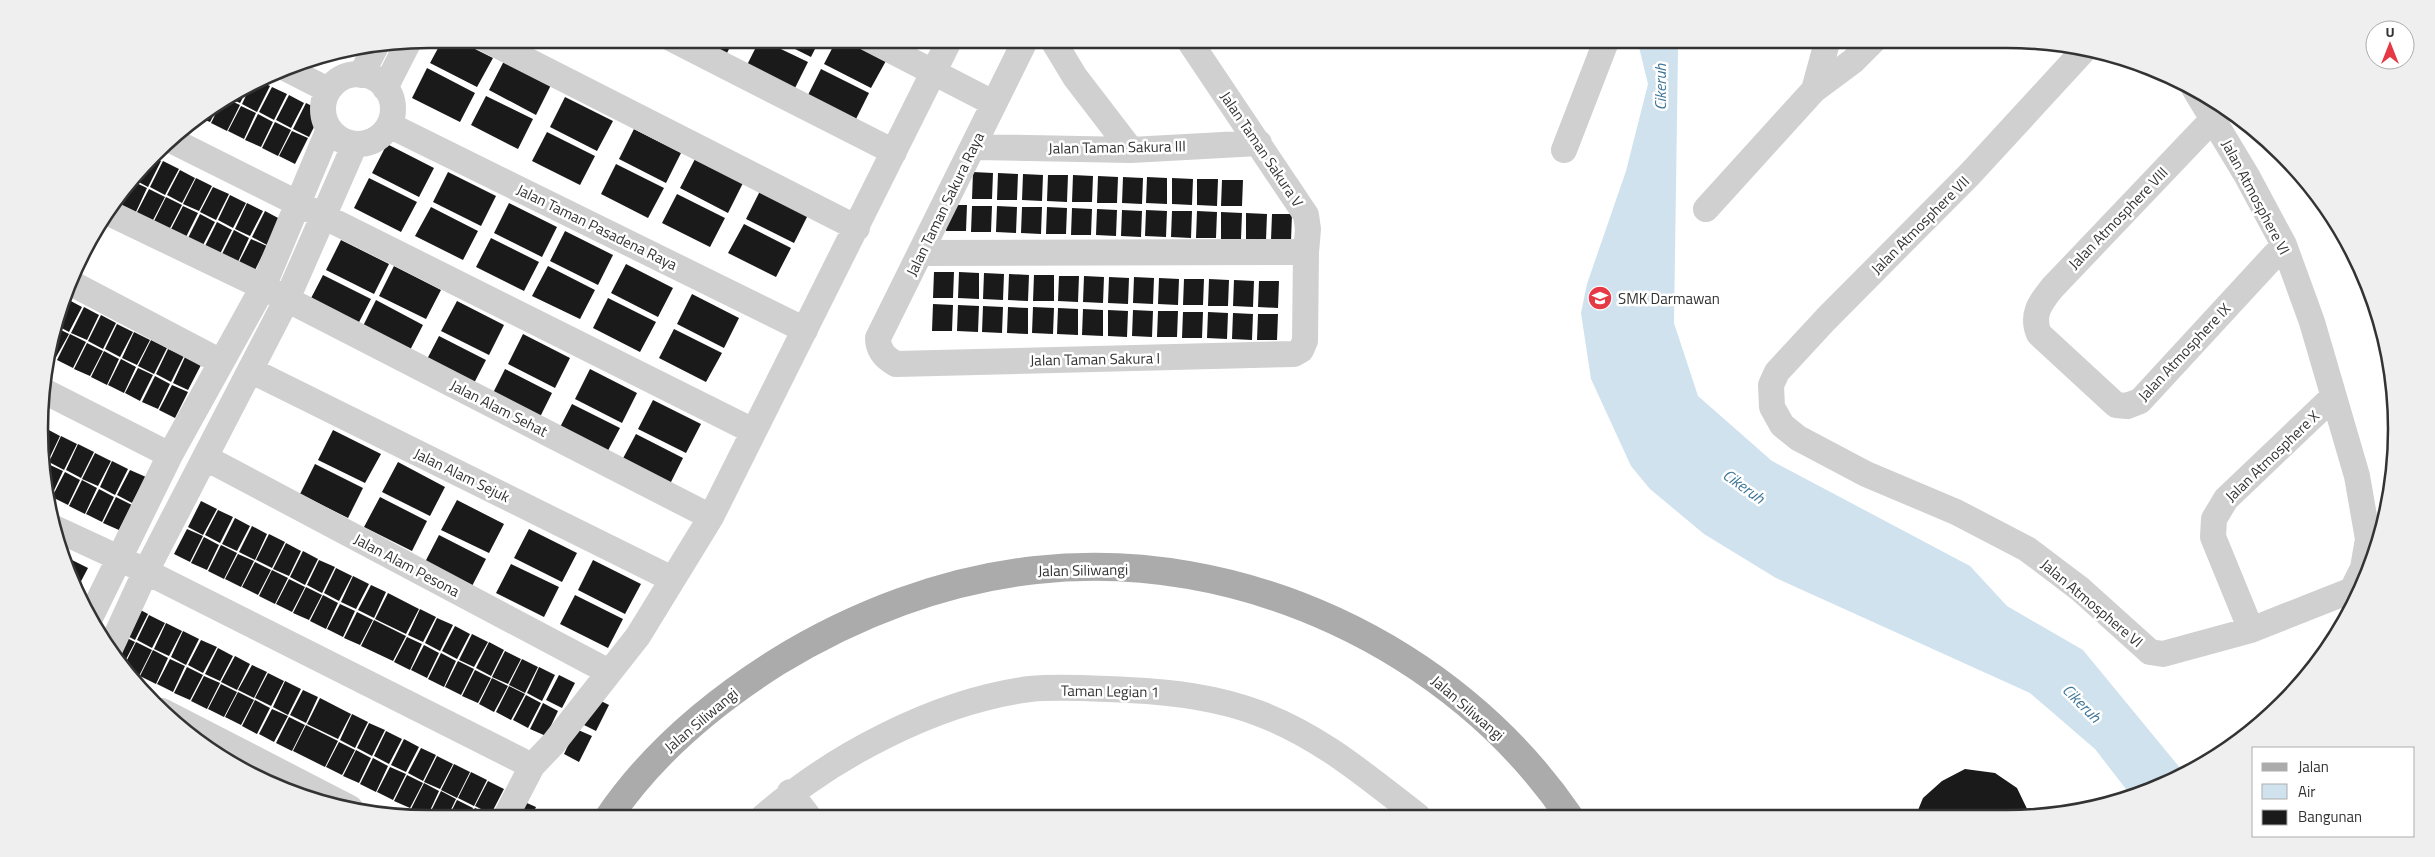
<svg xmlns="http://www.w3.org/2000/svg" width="2435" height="857" font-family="'Titillium Web',sans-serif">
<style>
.water{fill:#cfe2ee}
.building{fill:#1a1a1a}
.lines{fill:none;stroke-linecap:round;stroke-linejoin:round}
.minor{stroke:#d0d0d0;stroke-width:26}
.major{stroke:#ababab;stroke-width:28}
.labels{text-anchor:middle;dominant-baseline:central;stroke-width:5;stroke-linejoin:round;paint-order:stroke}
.street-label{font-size:15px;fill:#333;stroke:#fff}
.poi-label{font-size:15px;fill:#333;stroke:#fff;text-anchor:start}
.water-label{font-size:16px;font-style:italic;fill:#3f7597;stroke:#fff}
.rim{fill:none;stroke:#333;stroke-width:2.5}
</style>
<rect width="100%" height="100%" fill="#fff"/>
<path class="water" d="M1637,39H1673L1678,50L1674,323L1698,396L1772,461L1970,566L2007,606L2083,650L2185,774L2179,778L2129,793L2095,749L2030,693L1776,578L1704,534L1650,489L1631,466L1591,379L1581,313L1587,284L1626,171L1648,84Z"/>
<path class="building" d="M443,39H455L493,58L477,87L430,63Z
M683,39H734L724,59Z
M760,39L808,62L793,92L746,67Z
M775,39H820L811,57Z
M837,39H847L887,59L871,88L824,64Z
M504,61L551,85L536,115L489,90Z
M427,68L475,93L460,122L412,98Z
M821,69L869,93L854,123L806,99Z
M260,81L270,86L257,112L242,104L250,87Z
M272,87L287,94L274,120L259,112Z
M248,88L240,103L231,99Z
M289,95L304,103L291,128L276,120Z
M486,96L533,119L518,149L471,125Z
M565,97L613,121L597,151L550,127Z
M229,100L240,105L227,131L211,123L220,105Z
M306,103L322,111L309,137L293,129Z
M241,106L256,113L244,139L228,131Z
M218,107L210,122L200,118Z
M258,114L273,122L261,147L245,140Z
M275,122L291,130L278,156L262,148Z
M634,129L681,153L666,183L619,159Z
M292,131L308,138L295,164L279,156Z
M547,132L595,156L580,185L532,161Z
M387,144L434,168L419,197L372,173Z
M152,156L161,161L148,187L133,179Z
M695,159L743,183L728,213L680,188Z
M163,161L179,169L165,195L150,187Z
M616,164L664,188L648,218L601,194Z
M180,170L195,178L182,203L167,195Z
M448,172L496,196L481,226L433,202Z
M973,172L993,173L992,199H972Z
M998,173L1018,174L1017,200H997Z
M1023,174L1043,175L1042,201L1022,200Z
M1048,175H1068L1067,202L1047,201Z
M1073,175L1093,176L1092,202H1072Z
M1098,176L1118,177L1117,203H1097Z
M1123,177L1143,178L1142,204L1122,203Z
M1147,177L1167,178V204L1146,203Z
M196,178L212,186L199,211L183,204Z
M369,178L417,202L401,232L354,208Z
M1172,178L1193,179L1192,205L1172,204Z
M1197,179H1218L1217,206L1197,205Z
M130,180L118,206L112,203L119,191Z
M1222,180H1243L1242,206H1221Z
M132,181L147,188L135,214L119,206Z
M213,187L229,194L216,220L200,212Z
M149,189L165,197L152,222L136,214Z
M761,189L809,213L794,243L746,219Z
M677,194L725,218L710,247L662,223Z
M230,195L246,203L233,228L218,220Z
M166,197L182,205L169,230L153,223Z
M247,203L263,211L250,236L235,229Z
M509,203L557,227L542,257L494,233Z
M947,205H967L966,231H946Z
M183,206L198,213L185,239L170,231Z
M972,206H992L991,232H971Z
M997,206L1017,207L1016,233L996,232Z
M431,207L478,231L463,260L415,236Z
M1022,207H1042L1041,234L1021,233Z
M1047,207L1067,208L1066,234H1046Z
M1072,208L1092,209L1091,235H1071Z
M1097,209L1117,210L1116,236L1096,235Z
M1122,210L1142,211L1141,237L1121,236Z
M1146,210L1167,211L1166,237L1145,236Z
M265,211L280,219L267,245L252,237Z
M1172,211H1192L1191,238L1171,237Z
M1197,211L1217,212L1216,238H1196Z
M1221,212L1242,213L1241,239H1221Z
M1246,213L1267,214L1266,240L1246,239Z
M200,214L215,222L202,247L187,240Z
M1272,214H1292L1291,241L1271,240Z
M217,222L232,230L219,256L204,248Z
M744,224L791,248L776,277L728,253Z
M234,230L249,238L237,264L221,256Z
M565,231L613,255L598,285L550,261Z
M491,238L539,262L524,291L476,267Z
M251,239L267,246L254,272L238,264Z
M341,240L389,264L374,294L326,270Z
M626,264L673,288L658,317L611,293Z
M394,266L441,290L426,319L379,296Z
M548,266L595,290L580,319L532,296Z
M934,272H954L953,298H933Z
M959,272L979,273V299L958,298Z
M984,273L1004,274L1003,300L983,299Z
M1009,274L1029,275L1028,301L1008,300Z
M323,275L371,299L356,328L308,304Z
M1034,275H1054V301H1033Z
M1059,276H1079L1078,302L1058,301Z
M1084,276L1104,277L1103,303L1083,302Z
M1109,277L1129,278L1128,304L1108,303Z
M1134,277L1154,278L1153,304L1133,303Z
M1159,278L1179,279L1178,305L1158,304Z
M1184,279H1204L1203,305H1183Z
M1209,279L1229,280L1228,306H1208Z
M1234,280L1254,281L1253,307L1233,306Z
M1259,281H1279L1278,308L1258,307Z
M692,294L739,318L724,348L677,324Z
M608,298L656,322L640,352L593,328Z
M67,299L82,307L69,332L58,326Z
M376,300L423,325L408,354L361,330Z
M457,301L504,325L489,355L441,331Z
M933,304L953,305L952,331H932Z
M958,305L979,306L978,332L957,331Z
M983,306L1003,307L1002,333L982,332Z
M84,307L99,315L87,340L71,333Z
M1008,307L1028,308V334L1007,333Z
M1033,307L1054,308L1053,334L1032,333Z
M1058,308L1078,309V335L1057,334Z
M1083,309L1103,310V336L1082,335Z
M1108,310L1128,311L1127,337L1108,336Z
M1133,310L1153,311L1152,337L1132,336Z
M1158,311H1178L1177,337H1157Z
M1183,312H1203L1202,338H1182Z
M1208,312L1228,313L1227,339L1207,338Z
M1233,313L1253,314L1252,340L1232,339Z
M1258,314H1278L1277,340H1257Z
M101,315L116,323L103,349L88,341Z
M117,324L133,332L120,357L105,349Z
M57,328L69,334L55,359L49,356Z
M674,329L722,353L706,382L659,358Z
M134,332L150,340L137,365L122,358Z
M70,334L86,342L73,368L57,360Z
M523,334L570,358L555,388L508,364Z
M439,336L486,360L471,389L424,365Z
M151,340L167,348L154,374L138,366Z
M87,343L103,351L90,376L74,369Z
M168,349L184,356L171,382L156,374Z
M104,351L119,359L107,385L91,377Z
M185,357L201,365L188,390L173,383Z
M121,359L136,367L124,393L108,385Z
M138,368L153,375L140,401L125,393Z
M505,369L552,393L537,423L490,399Z
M590,369L637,393L622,423L575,399Z
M155,376L170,384L158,409L142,402Z
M172,385L188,392L175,418L159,410Z
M653,400L701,424L686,453L638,429Z
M572,404L620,428L604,458L557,433Z
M45,428L60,436L48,461L40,458V437Z
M333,430L381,454L365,483L318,460Z
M636,434L683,458L668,488L620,464Z
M61,436L77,444L64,470L49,462Z
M78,444L94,452L81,478L66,470Z
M95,453L111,461L98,486L82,479Z
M112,461L128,469L115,495L100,487Z
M398,462L445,487L430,516L382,492Z
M48,464L63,471L51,497L46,495L43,474Z
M315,464L363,488L348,518L300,494Z
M130,470L146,477L132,503L117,495Z
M65,472L80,480L68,505L52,497Z
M82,480L97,488L85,514L69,506Z
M99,489L114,497L102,522L86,514Z
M116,497L132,505L119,530L103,523Z
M380,497L427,521L412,551L364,527Z
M457,500L504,524L489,553L441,530Z
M201,501L217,509L203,535L188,527Z
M218,510L233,517L220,543L205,535Z
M235,518L250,526L237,551L222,544Z
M252,526L267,534L255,560L239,552Z
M187,529L203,536L190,562L174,554Z
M529,529L577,553L562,582L514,558Z
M269,534L285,542L272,568L256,560Z
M439,535L486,559L471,588L424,564Z
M204,537L219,545L207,570L191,563Z
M286,543L301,551L289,576L273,569Z
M221,545L237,553L224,579L208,571Z
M303,551L318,559L305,585L290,577Z
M238,554L254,561L241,587L225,579Z
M72,560L88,568L78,587L69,566Z
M319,560L335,567L322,593L307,585Z
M593,560L641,584L625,614L578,590Z
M255,562L271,570L258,595L242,587Z
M511,564L559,587L544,617L496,593Z
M336,568L352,576L339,601L324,593Z
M272,570L288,578L275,604L259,596Z
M353,576L369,584L356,609L341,602Z
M289,579L305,587L292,612L276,604Z
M371,585L386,592L374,618L358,610Z
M306,587L322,595L309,620L293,613Z
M388,593L419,609L406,634L375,619Z
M323,595L338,603L326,629L310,621Z
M575,595L623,619L608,648L560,624Z
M340,604L355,611L343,637L327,629Z
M133,606L148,614L135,640L120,632Z
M420,609L436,617L423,642L408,635Z
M357,612L373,620L360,645L344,638Z
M149,615L165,623L152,648L137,640Z
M437,618L453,625L440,651L425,643Z
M374,620L406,636L393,661L361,646Z
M166,623L182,631L169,656L154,649Z
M455,626L470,634L457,659L442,651Z
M183,631L199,639L186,665L171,657Z
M119,634L135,642L122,667L110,652Z
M472,634L488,642L474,667L459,660Z
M407,637L422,644L410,670L394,662Z
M201,640L217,647L203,673L188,665Z
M136,642L152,650L139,676L123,668Z
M489,642L504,650L491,676L476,668Z
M424,645L439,653L427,678L411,670Z
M218,648L233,656L220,681L205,674Z
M153,650L168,658L156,684L140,676Z
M505,651L521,659L508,684L492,677Z
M441,653L456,661L444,687L428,679Z
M235,656L250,664L237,690L221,682Z
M170,659L185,666L173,692L157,684Z
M522,659L538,667L525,693L509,685Z
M458,661L474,669L461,695L445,687Z
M252,665L267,672L254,698L238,690Z
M187,667L203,675L190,700L174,693Z
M539,667L555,675L542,701L527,693Z
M475,670L491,678L478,703L462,696Z
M268,673L284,681L271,706L255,698Z
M559,675L575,683L562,708L546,700Z
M204,676L220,683L207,709L191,701Z
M492,678L508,686L494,712L479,704Z
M285,681L301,689L288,715L273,707Z
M221,684L237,692L224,717L208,709Z
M509,686L525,694L511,720L496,712Z
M303,690L318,697L306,723L290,715Z
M238,692L254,700L241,725L225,717Z
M526,695L541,703L528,728L513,720Z
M593,697L609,705L596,731L580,723Z
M320,698L351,714L338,739L307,724Z
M255,700L270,708L257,734L242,726Z
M543,703L558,711L546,736L530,729Z
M272,709L288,716L274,742L259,734Z
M352,714L368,722L355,748L340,740Z
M289,717L305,725L292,751L276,743Z
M369,723L385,730L372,756L357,748Z
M306,725L338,741L325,767L293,751Z
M576,729L592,736L579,762L564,754Z
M386,731L402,739L389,764L374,756Z
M404,739L419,747L406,772L391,765Z
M339,742L355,750L342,775L326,767Z
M421,748L436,755L423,781L408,773Z
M356,750L371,758L359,783L343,776Z
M437,756L453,764L440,789L424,782Z
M373,758L388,766L376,792L360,784Z
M454,764L470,772L457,798L441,790Z
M390,767L406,774L393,800L377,792Z
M1965,769L1995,773L2017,788L2030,815H1916L1923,798L1942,781Z
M471,772L487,780L474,806L458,798Z
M407,775L423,783L410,808L394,801Z
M488,781L504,789L491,814L475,806Z
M424,783L439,791L427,817L411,809Z
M441,791L456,799L447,818H430L428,817Z
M457,800L473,808L468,818H448Z
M520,800L536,807L531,818H511Z
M475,808L491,816L489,818H470Z"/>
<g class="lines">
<path class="minor" d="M485,39L857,228
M672,39L894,152
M869,39L993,103
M1026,39L878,338C878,351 885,358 896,364L1294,354L1301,350L1305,341L1306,252L1308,229L1306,215L1188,39
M1052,39L1075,77L1131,150
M2085,49L1970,174L1826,319L1777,372L1771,385L1772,407L1782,425L1798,438L1866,474L1956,512L2027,549L2080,589L2150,652L2163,654L2251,630L2352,590L2363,568L2368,539L2357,476L2312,322L2284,245L2247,176L2194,88
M283,67L328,90
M323 109a35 35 0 1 1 70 0a35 35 0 1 1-70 0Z
M361,75L377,44
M385,88L409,41
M1814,90L1828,39
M2213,119L2052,288C2040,303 2031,315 2039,334L2116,405L2127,406L2140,401L2284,245
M389,125L805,330
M169,139L753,431
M974,147L1131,150L1259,143
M1564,150L1607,39
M1706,209L1814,90L1853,61L1875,39
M107,212L263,287L711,517
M922,253L1306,252
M71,283L221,362
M252,371L672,579
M42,390L170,455
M206,458L609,672
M52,527L119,558L532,766
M91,616L170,455L263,287L329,129
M2251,630L2213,537L2214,519L2226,499L2333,397
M109,651L145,573L287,299L355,144
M162,711L350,808
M790,792L809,817
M505,818L532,766L553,744L638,636L711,517L950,39
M762,818C832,756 937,701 1030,689C1061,686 1098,689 1128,690C1172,692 1216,697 1258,713C1320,736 1366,776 1418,816"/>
<path class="major" d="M608,818C652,753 712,703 777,662C855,614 944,580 1036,570C1239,547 1454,647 1569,816"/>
</g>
<defs>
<g id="school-disc" transform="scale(1.25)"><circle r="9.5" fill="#e63946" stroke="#fff"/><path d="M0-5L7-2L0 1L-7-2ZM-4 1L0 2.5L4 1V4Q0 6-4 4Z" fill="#fff"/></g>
</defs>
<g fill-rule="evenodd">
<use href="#school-disc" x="1600" y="298"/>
</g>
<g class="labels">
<g class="street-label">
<text transform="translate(1117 147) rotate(-1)">Jalan Taman Sakura III</text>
<text transform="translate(1262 149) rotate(56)">Jalan Taman Sakura V</text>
<text transform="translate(2256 197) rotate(62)">Jalan Atmosphere VI</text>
<text transform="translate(945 204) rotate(-64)">Jalan Taman Sakura Raya</text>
<text transform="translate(2118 218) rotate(-46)">Jalan Atmosphere VIII</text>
<text transform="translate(1920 225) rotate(-45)">Jalan Atmosphere VII</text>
<text transform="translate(597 227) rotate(26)">Jalan Taman Pasadena Raya</text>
<text transform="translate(2184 352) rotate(-47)">Jalan Atmosphere IX</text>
<text transform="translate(1095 359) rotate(-1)">Jalan Taman Sakura I</text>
<text transform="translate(499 408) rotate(27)">Jalan Alam Sehat</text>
<text transform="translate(2272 456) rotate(-44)">Jalan Atmosphere X</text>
<text transform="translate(462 475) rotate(26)">Jalan Alam Sejuk</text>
<text transform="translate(407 565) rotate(28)">Jalan Alam Pesona</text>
<text transform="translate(1083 570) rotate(-1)">Jalan Siliwangi</text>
<text transform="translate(2092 603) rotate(40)">Jalan Atmosphere VI</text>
<text transform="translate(1110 691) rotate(1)">Taman Legian 1</text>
<text transform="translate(1468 708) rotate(41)">Jalan Siliwangi</text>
<text transform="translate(701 720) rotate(-40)">Jalan Siliwangi</text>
</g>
<g class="poi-label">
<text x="1618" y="298">SMK Darmawan</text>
</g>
<g class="water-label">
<text transform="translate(1660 87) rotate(-90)">Cikeruh</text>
<text transform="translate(1744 486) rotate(36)">Cikeruh</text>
<text transform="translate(2082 703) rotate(45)">Cikeruh</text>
</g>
</g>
<path d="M0 0H2435V857H0ZM429 48H2007A381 381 0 0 1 2388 429V429A381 381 0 0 1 2007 810H429A381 381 0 0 1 48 429V429A381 381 0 0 1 429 48Z" fill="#efefef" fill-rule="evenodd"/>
<path class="rim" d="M429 48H2007A381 381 0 0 1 2388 429V429A381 381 0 0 1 2007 810H429A381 381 0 0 1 48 429V429A381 381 0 0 1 429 48Z"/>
<rect x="2252" y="747" width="162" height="90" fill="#ffffff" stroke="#adadad"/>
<rect x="2262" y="763" width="25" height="8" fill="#ababab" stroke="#adadad"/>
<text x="2298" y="772" font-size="15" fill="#333333">Jalan</text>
<rect x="2262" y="784" width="25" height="15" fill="#cfe2ee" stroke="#adadad"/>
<text x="2298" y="797" font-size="15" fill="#333333">Air</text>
<rect x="2262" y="810" width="25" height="15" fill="#1a1a1a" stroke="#adadad"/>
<text x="2298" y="822" font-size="15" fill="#333333">Bangunan</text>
<g transform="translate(2390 45)"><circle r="24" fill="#ffffff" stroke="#adadad"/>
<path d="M0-4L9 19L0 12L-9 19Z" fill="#e63946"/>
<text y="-8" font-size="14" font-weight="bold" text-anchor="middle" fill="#333333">U</text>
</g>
</svg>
